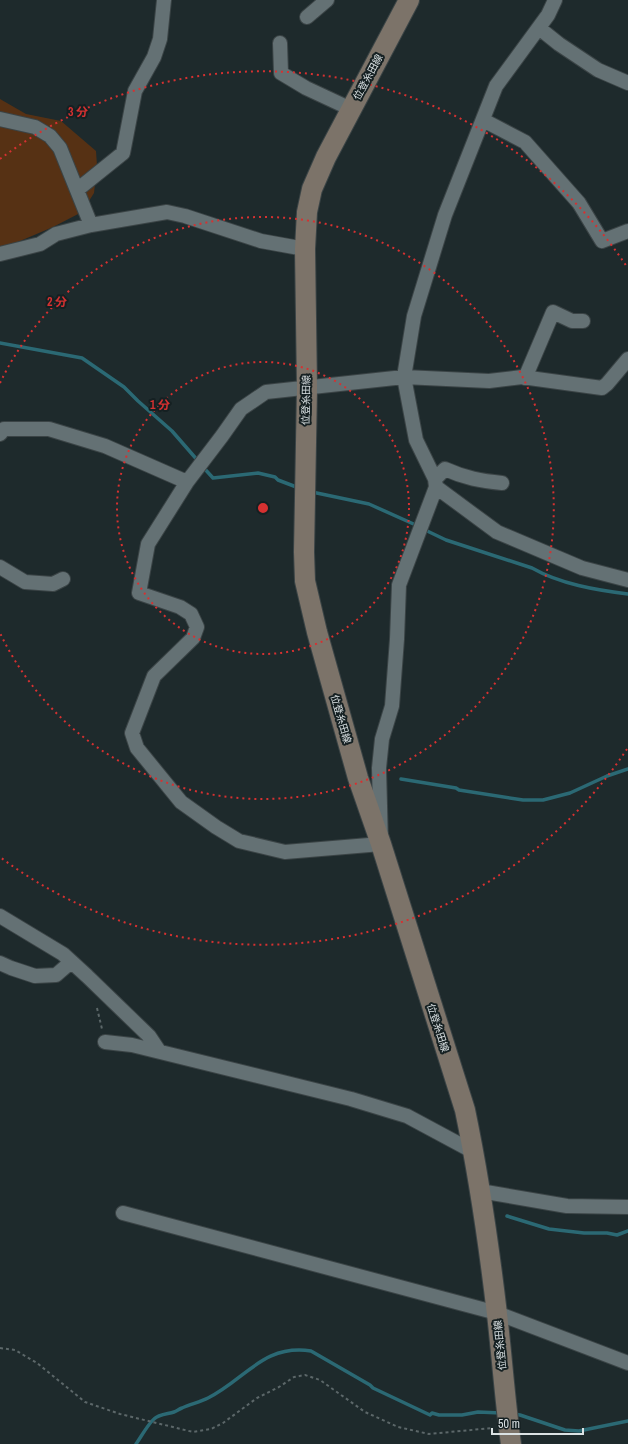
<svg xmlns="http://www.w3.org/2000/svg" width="628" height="1444" font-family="'Archivo Narrow','Noto Sans JP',sans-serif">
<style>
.green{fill:#563114}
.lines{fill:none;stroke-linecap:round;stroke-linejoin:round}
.stream{stroke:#2b6974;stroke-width:3.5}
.minor-casing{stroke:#3b4446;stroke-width:16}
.secondary-casing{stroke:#3b4446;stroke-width:22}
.path{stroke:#5c6769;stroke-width:2;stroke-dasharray:3 3;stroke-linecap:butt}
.minor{stroke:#647174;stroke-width:14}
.secondary{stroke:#7c7369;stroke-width:20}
.ring{fill:none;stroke:#d63131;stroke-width:2;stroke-dasharray:2 4}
.labels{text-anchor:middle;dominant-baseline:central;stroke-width:4;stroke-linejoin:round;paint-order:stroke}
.street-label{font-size:10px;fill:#dbe2e4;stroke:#152022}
.centre{fill:#d63131;stroke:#152022;stroke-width:2}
.ring-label{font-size:12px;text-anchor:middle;font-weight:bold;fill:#d63131;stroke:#152022;stroke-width:4;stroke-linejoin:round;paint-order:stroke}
</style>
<rect width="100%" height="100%" fill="#1e2a2c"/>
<path class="green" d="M0,99L26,114L61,121L96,151L97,166L94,193L82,212L53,227L6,247L0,246Z"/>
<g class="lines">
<path class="stream" d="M0,343L82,358L124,387L138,401L172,431L199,462
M203,467L213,478L258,473L275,477L278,480L299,488
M312,492L369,504L418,526
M423,529L446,540L532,568C560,584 596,590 628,594
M401,779L456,788L459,790L523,800H543L570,793L607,776L628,769
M507,1216L549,1229L584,1233H607L617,1235L628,1231
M513,1414L520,1415L565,1430L579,1431L628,1421
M136,1444C141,1437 148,1424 154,1419C159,1414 168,1414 174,1412C177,1411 179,1409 182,1408C191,1404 200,1402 208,1398C246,1379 263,1344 311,1351L370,1385L373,1388L430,1415L432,1413L439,1415H462L478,1412L501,1413"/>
<g class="minor-casing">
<path id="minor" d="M555,0L548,15L496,86L445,215L414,316L404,377L416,440L435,479L436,487L399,585L397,639L392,706L382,739L379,768L381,844L285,852L239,841L216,827L181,802L137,748L132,733L154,676L193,638L197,627L191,614L180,607L139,593L148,544L187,482L222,436L241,409L266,392L404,377L489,381L522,377L602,388L607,384L628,359
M307,17L327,0
M539,28L559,44L598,70L628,83
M280,43L281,73L306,88L351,109
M0,119L35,127L50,136L60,148L91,225
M483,120L525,142L579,203L602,241L628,231
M77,190L123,153L135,91L154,57L160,39L164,0
M0,254L40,244L56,234L91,225L167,212L185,216L261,241L305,249
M525,378L553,312L572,321H583
M0,434L4,429H49L105,446L187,482
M435,479L445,469C465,478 481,481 502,483
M436,487L497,532L582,568L628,580
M0,567L25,582L53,584L63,579
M0,916L63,954L87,976L149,1036L159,1051
M0,963L11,968L35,976L56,975L71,962
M105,1042L132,1045L351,1099L407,1116L474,1152
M480,1191L567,1206L628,1207
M123,1213L497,1313L628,1363"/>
</g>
<g class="secondary-casing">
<path id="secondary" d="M409,0L326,157L312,189L307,212L305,249L307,388L304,552L305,581L317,632L358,778L381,844L465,1110C479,1177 489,1246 497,1314C502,1357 505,1401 511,1444"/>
</g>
<path class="path" d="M97,1008L102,1029
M0,1348L15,1350L37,1363L85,1402L120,1414L193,1432L211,1429L223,1423L257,1398L279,1387L294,1377L305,1375L320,1380L365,1412L398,1427L429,1434L492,1428"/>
<use href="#minor" class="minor"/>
<use href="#secondary" class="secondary"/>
</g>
<g class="ring">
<circle cx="263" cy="508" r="146"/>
<path d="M0 383A291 291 0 1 1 0 633"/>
<path d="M627 749A437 437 0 0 1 0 857M0 159A437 437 0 0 1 627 267"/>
</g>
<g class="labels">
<g class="street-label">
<text transform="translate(368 77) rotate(-62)">位登糸田線</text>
<text transform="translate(306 400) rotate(-89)">位登糸田線</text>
<text transform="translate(341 719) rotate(74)">位登糸田線</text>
<text transform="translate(438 1028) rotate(72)">位登糸田線</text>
<text transform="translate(500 1345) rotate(-96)">位登糸田線</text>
</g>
</g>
<circle cx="263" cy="508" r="6" class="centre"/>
<g class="ring-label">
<text x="78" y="116">3 分</text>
<text x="57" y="306">2 分</text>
<text x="160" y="409">1 分</text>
</g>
<path d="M492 1428v6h91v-6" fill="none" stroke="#dbe2e4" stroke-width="2"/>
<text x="498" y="1428" font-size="12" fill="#dbe2e4" stroke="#152022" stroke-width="3" paint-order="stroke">50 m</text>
</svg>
